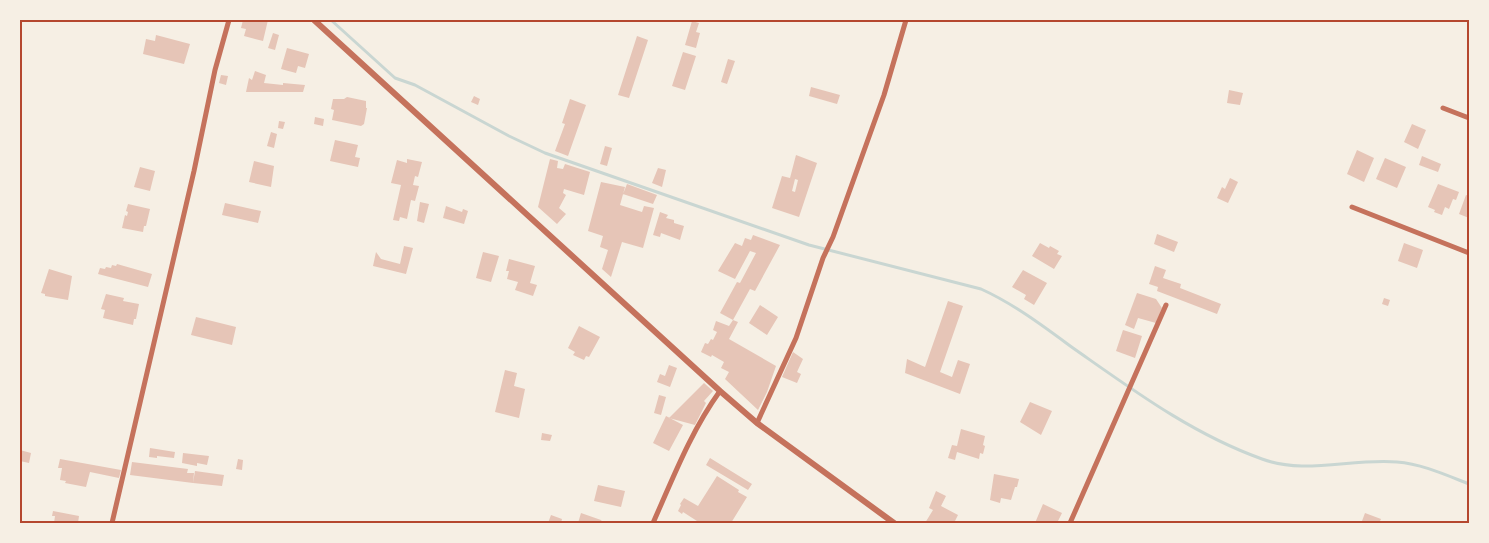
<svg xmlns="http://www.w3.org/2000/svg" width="1489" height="543" font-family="Arial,sans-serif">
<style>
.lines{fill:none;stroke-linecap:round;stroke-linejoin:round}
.stream{stroke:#c9d6d2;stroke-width:3}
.building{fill:#e6c5b7;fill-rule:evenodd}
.minor{stroke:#c5725c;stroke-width:5}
.tertiary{stroke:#c5725c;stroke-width:6}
.neatline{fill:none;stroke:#b5482f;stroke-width:2}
</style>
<rect width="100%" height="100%" fill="#f6efe4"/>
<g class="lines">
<path class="stream" d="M331,20L395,78L415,85L509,136L545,153L809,245L981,289C1014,304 1043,326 1073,348C1133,390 1192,434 1262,459C1304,475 1352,458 1397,462C1422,464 1446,475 1469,484"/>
</g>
<path class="building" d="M243,20H268L263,41L244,36L246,29L241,28Z
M692,21L699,23L696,32L700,33L696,48L685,45Z
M273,33L279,35L275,50L268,48Z
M156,35L190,44L184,64L143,54L146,39L155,41Z
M637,36L648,40L629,98L618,95Z
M287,48L309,54L305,68L298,66L296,73L281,69Z
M683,52L696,56L685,90L672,86Z
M728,59L735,61L727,84L721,82Z
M255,71L266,75L264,83L283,85V83L305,85L303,92H246L249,78L252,80Z
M221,75L228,76L226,85L219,83Z
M811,87L840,95L837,104L809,96Z
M1229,90L1243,93L1240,105L1227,103Z
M474,96L480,99L478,105L471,102Z
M347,97L366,101V108H367L364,124L361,126L332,120L334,110L331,109L333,99H344Z
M570,99L586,105L568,156L555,151L565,124L562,123Z
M315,117L324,119L323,126L314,124Z
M279,121L285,122L283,129L278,128Z
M1412,124L1426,130L1418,149L1404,142Z
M271,132L277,134L274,148L267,146Z
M335,140L358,145L355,157L360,158L358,167L330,161Z
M605,146L612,148L607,166L600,164Z
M1357,150L1374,158L1364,182L1347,174Z
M796,155L817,163L799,217L772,208L782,176L790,178ZM795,179L798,180L795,192L792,191Z
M1422,156L1441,164L1438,172L1419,165Z
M1385,158L1406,167L1397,188L1376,179Z
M407,159L422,162L418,177L415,176L413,185L419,186L415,201L411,200L407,219L400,217L399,221L393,220L401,185L391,183L397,160L407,163Z
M550,159L558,161L557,168L563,169L565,164L590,172L584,195L564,189L563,193L566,195L559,208L566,214L557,224L538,207Z
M254,161L274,166L271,187L249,182Z
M140,167L155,171L150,191L134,187Z
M658,168L666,170L662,187L652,183Z
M1230,178L1238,182L1228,203L1217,198L1222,187L1225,189Z
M601,182L625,187L620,205L642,212L644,206L654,208L643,248L622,242L611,277L602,269L608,250L600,247L603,236L588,231Z
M627,184L657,195L653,204L623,194Z
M1438,184L1459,192L1456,200L1453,199L1449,209L1445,207L1442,215L1434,212L1435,210L1428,207Z
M1466,195L1469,196V218L1459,214Z
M420,202L429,204L424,223L417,221Z
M225,203L261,211L258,223L222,215Z
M128,204L150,209L146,226H144L143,232L122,228L125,215L127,216L128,212L126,211Z
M446,206L462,212L463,209L468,211L464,224L443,218Z
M660,212L668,215L666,218L674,220V223L684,226L680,240L661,233L660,237L653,235Z
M1157,234L1178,242L1174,252L1154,244Z
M753,235L780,245L755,291L750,289L733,320L720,313L737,282L740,283L756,253L750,251L735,279L718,271L735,243L742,246L745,238L751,240Z
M1040,243L1049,248L1050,246L1059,251L1057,254L1062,256L1054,269L1032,256Z
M1404,243L1423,250L1417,268L1398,261Z
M404,246L413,248L406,274L373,266L376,252L381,259L400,264Z
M483,252L499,256L491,282L476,278Z
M509,259L535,266L530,283L537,285L533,296L515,290L518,282L507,279L509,271H506Z
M117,264L152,274L148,287L98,274L100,268L105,269L106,267L111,268L112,265L116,266Z
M1155,266L1166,270L1163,278L1181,284L1180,288L1221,304L1217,314L1157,291L1158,287L1149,284Z
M49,269L72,276L68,300L45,296V294L41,293Z
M1023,270L1047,283L1034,305L1024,299L1026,295L1012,287Z
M1137,293L1156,299L1162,308L1156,323L1138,318L1134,329L1125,325Z
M106,294L124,298L123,301L139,304L136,319H134L133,325L103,318L105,310L101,309Z
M1384,298L1390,300L1388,306L1382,304Z
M948,301L963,306L940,372L952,377L958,360L970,364L960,394L905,373L907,359L925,367Z
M760,305L778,317L767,335L749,323Z
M196,317L236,327L232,345L191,335Z
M733,320L738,322L729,339L776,366L767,392L758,410L725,379L729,372L721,368L724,362L712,355L711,357L701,352L705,343L708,344L711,339L713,340L717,332L713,330L716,321L729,326Z
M579,326L600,337L589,357L586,356L584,360L573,355L575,352L568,348Z
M1123,330L1142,336L1135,358L1116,351Z
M793,352L803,359L797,372L801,374L797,383L782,377Z
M669,365L677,368L670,387L657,382L660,374L665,376Z
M505,370L517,373L514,386L525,389L519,418L495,412Z
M704,383L713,391L704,401L706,403L695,425L669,418Z
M659,395L666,397L661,415L654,413Z
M1030,402L1052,411L1041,435L1020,422Z
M666,416L683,425L669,451L653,443Z
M961,429L985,436L983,445L985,446L983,454L980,453L979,459L957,452L955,460L948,458L952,445L957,446Z
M542,433L552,435L550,441L541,440Z
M150,448L175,452L174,458L157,456V458L149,457Z
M20,450L31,453L29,463L20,461Z
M183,453L209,456L207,465L197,463V466L182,463Z
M710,458L752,484L748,490L706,465Z
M60,459L121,470L119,478L90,472L86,487L65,483L66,481L60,480L62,468H58Z
M238,459L243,460L242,470L236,469Z
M132,462L188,469L187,473H194L193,483L130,475Z
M195,471L224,475L222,486L193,483Z
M994,474L1019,479L1017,487H1015L1011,500L1001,498L1000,503L990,500Z
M717,476L739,490L738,492L747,497L731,523H696L697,521L683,512L682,514L678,511L681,505L680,504L684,498L698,506Z
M598,485L625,491L621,507L594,501Z
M936,491L946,496L941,506L958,515L954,523H925L933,510L929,508Z
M1043,504L1062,513L1057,523H1035Z
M53,511L79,516L78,523H54L55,516H52Z
M581,513L601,520L603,523H578Z
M1365,513L1381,519L1379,523H1366L1362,521Z
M551,515L562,519L561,523H548Z"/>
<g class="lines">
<path class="minor" d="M1443,108L1469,118
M1352,207L1469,253
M757,423L796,338L823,258L833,237L884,95L906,20
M112,523L194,171L215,70L229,20
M653,523C673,478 691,431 720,391
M1070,523L1166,305"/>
<path class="tertiary" d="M314,20L720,391L757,423L894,523"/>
</g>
<rect width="1489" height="543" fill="none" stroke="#f6efe4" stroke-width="42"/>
<rect x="21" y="21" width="1447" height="501" class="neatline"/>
</svg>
